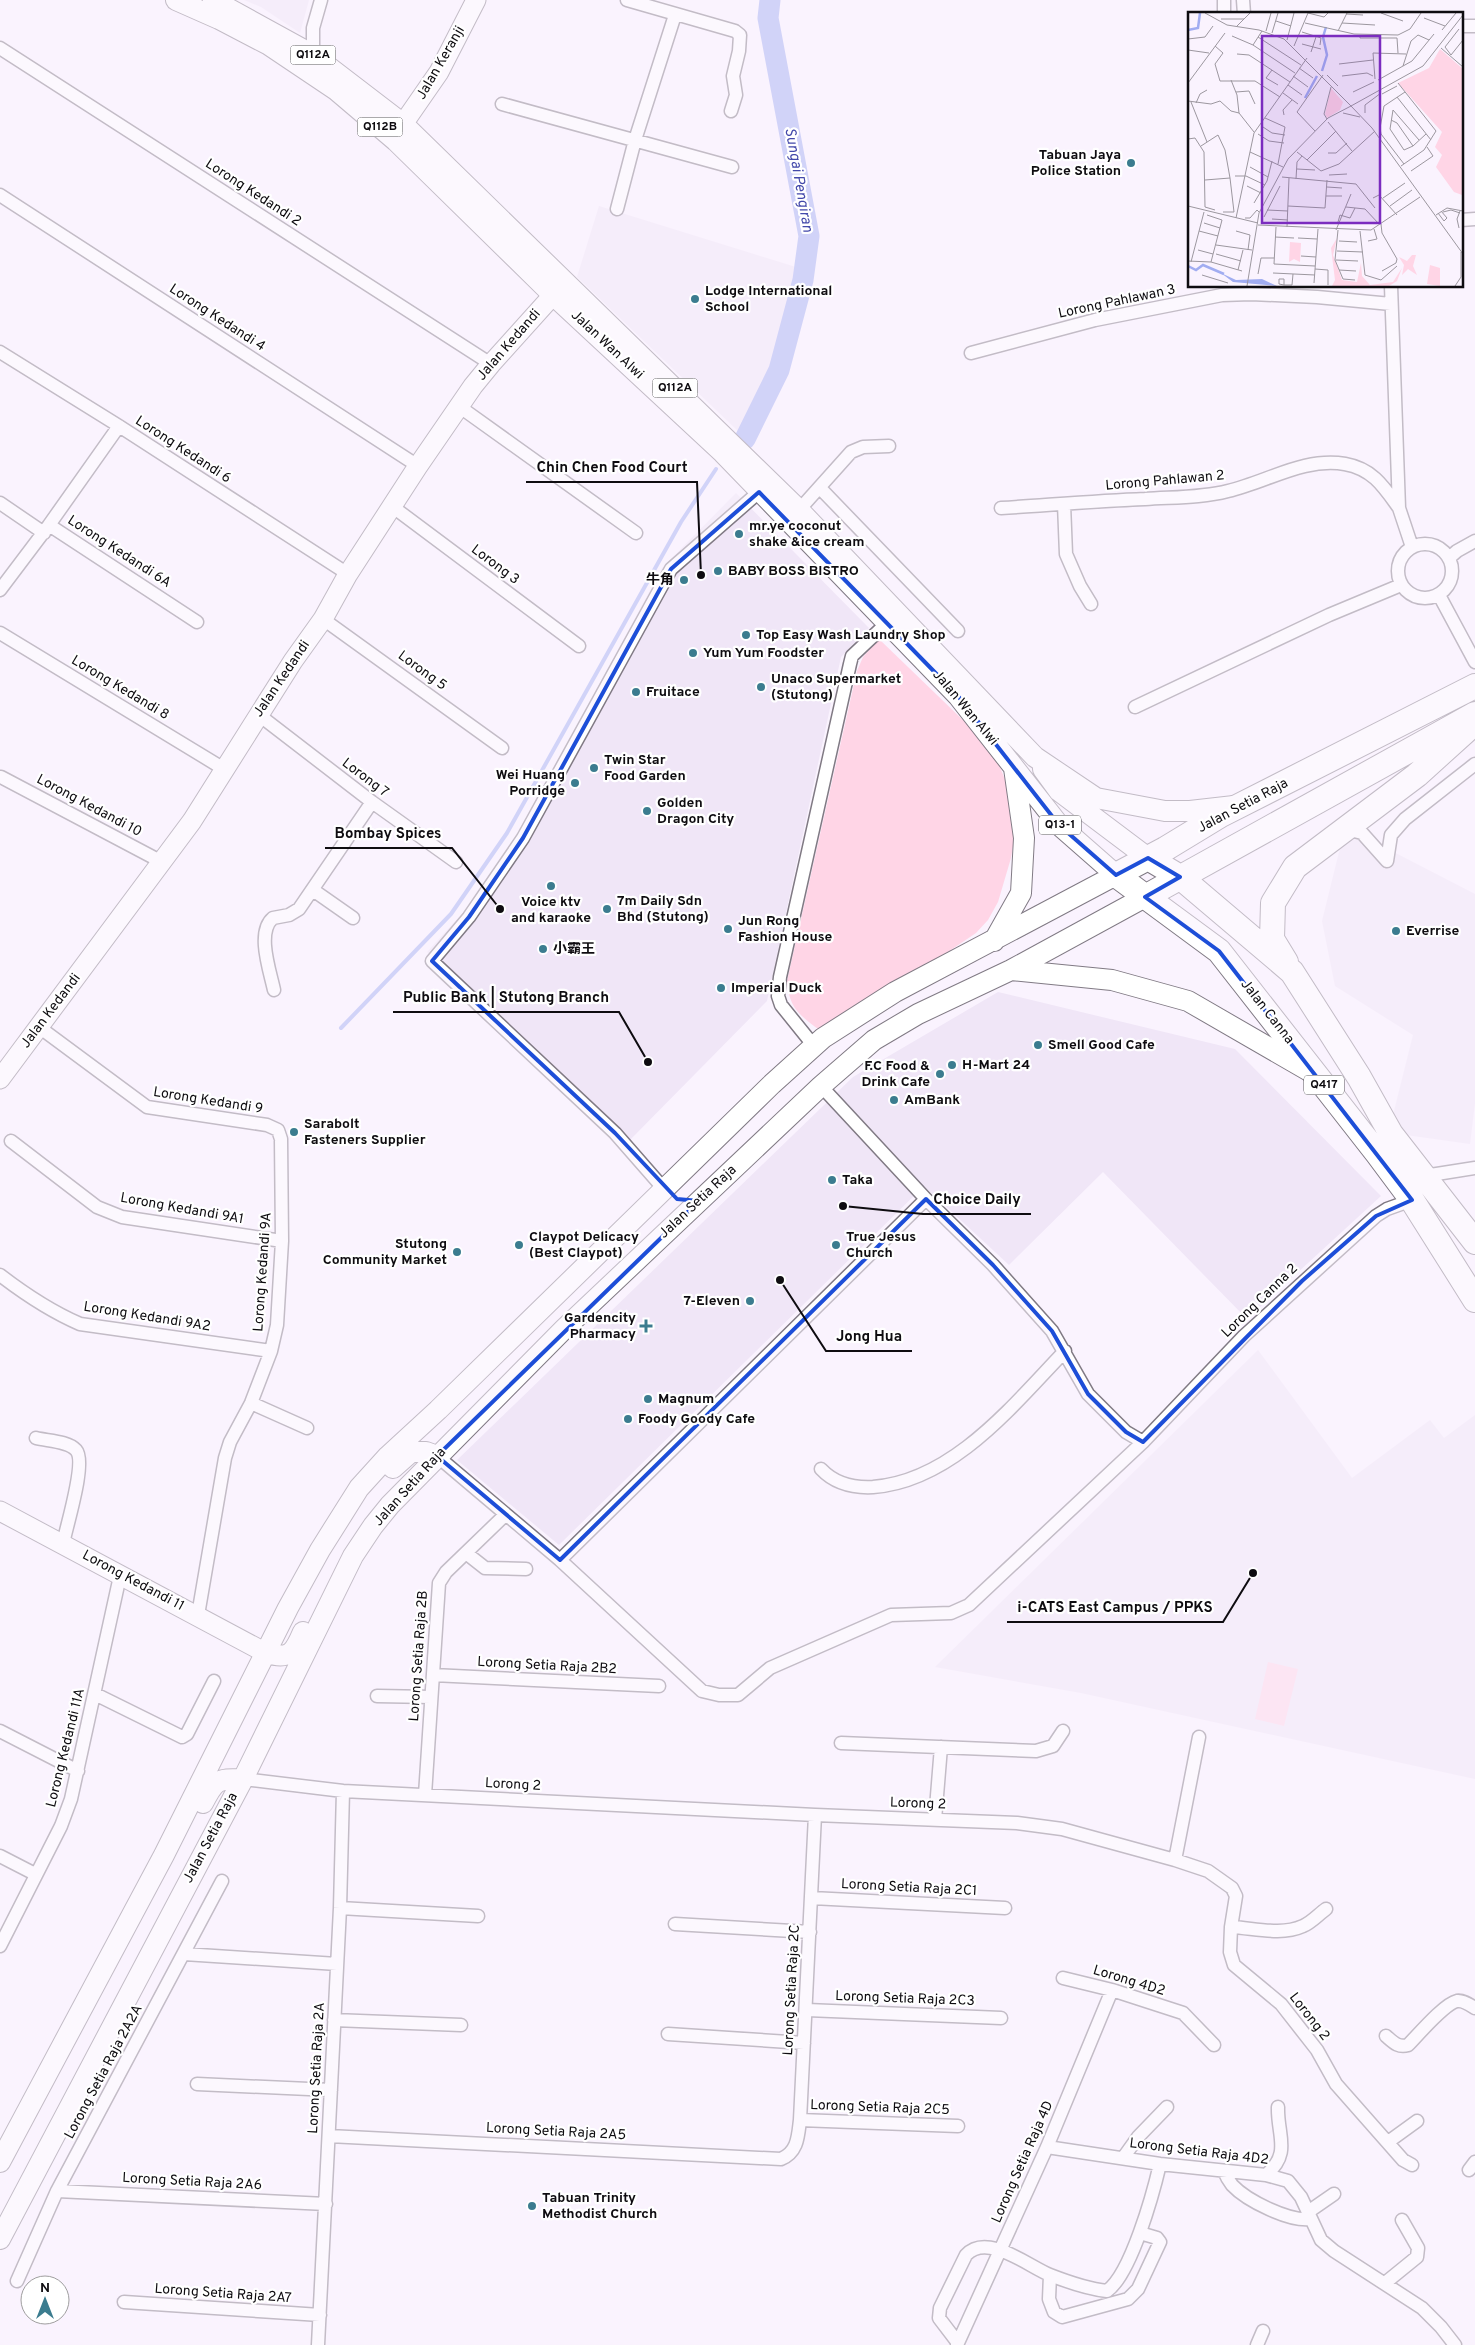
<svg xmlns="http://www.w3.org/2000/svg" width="1475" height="2345" font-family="Overpass,'Noto Sans SC',sans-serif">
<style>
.built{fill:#f0e6f7}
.green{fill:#ffd5e6}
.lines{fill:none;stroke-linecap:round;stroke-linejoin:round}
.stream{stroke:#a1adf1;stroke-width:4}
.river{stroke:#a1adf1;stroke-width:21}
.street-casing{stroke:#807a84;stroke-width:15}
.secondary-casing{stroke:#807a84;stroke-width:21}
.primary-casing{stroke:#807a84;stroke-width:22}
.highway-casing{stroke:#807a84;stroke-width:26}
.street{stroke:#fff;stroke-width:12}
.secondary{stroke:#fff;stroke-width:19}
.primary{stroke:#fff;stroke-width:20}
.highway{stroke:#fff;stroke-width:24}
.marked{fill:none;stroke:#1d4ed8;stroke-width:4;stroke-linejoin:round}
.poi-dot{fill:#3b7c8f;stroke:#fff;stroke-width:2}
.labels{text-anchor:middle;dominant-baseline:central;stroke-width:4.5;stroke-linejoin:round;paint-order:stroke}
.shield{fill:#fff;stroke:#565558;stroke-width:1}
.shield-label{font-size:12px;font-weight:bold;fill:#0e0c10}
.street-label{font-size:14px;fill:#0e0c10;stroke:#fff}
.poi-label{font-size:14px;font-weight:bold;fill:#0e0c10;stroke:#fff;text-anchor:start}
.water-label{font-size:15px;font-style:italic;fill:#4349aa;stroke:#fff}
.inset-river{fill:none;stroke:#a1adf1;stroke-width:2.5}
.inset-road{fill:none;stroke:#9c979f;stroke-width:1}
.view{fill:#7b2cbf;fill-opacity:0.15;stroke:#7b2cbf;stroke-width:2.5}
.inset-edge{fill:none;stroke:#0e0c10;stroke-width:2.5}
.leader{fill:none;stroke:#0e0c10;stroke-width:2}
.callout-dot{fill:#0e0c10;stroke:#fff;stroke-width:2}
.callout-label{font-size:15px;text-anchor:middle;font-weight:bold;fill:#0e0c10;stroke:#fff;stroke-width:4.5;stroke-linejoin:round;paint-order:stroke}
</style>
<rect width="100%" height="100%" fill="#faf3fe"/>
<path class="built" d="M244,0H309L300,33L261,7Z
M599,206L799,268L772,365L739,432L577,277Z
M736,493L869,628L841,657L767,1001L629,1141L427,952L467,908L519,833L662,568Z
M1349,829L1475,894V1103L1470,1144L1406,1135L1393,1115L1413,1035L1335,986L1322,921L1340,848Z
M998,992L1235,1049L1381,1196L1247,1319L1103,1172L1009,1265L924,1186L559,1545L457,1460L853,1077Z
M1258,1350L1352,1478L1430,1420L1444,1438L1475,1415V1779L1081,1693L935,1667Z"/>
<path class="green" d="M879,639L966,723L987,745L999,765L1009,789L1015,834L1011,858L998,902L988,920L976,933L936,960L818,1029C798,1014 789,1007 787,981L857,671L863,657Z
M1268,1662L1298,1669L1284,1726L1255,1719Z"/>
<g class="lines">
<path class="stream" d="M341,1028L451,914L507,833L681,522L716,469"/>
<path class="river" d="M745,439L779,370L803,280L809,236L768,18L770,0"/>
<g class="street-casing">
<path id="street" d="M627,0L735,31L740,35L739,51L733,76L736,95L731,111
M1224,0V14
M1243,0L1244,14
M1461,26H1475
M0,48L491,364
M313,55V28L321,0
M502,104L732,167
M0,195L418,466
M617,209L635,140L675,15
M1461,220L1475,219
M1391,286L1399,508L1412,547
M0,352L119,426L348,574
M971,353L1095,320L1222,295L1251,294L1317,297L1391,304
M460,407L636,533
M119,426L49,525L197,622
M820,488L958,631
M0,503L44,533
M1064,504L1066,554L1080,586L1091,604
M393,507L579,646
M1001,508C1049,505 1097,501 1145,499C1172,497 1201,498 1228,491C1267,482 1304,457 1345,464C1373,469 1384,487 1399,508
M799,510L851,452L863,447L889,446
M1398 571a27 27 0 1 1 54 0a27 27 0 1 1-54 0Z
M1449,558L1457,551L1475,541
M0,590L49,525
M1439,595L1475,662
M323,619L502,748
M0,633L224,769
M1135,707L1329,615L1401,585
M259,715L372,802L456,862
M1,777L162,862
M1346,829L1362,833L1387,861
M1387,861L1391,835L1405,819L1475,764
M313,890L353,918
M274,990C270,971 256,932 273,918L289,915L299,909L372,802
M39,1027L147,1107L267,1125L278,1130L281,1139L282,1241L277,1325L271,1351L251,1403L230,1442L225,1458L198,1615
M814,1046L781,1005L778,996L780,977L850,664L852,656L887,623
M821,1086L926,1199L993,1265L1052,1331L1088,1394L1126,1432L1143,1442
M11,1141L97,1207L122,1217L282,1241
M1424,1176L1475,1168
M664,1189L615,1133L432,961L469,917L523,838L671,569L759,492
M0,1275C26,1295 50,1311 80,1324L271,1351
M251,1403L307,1428
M36,1438C48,1441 68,1441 76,1450C87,1462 66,1527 63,1544
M437,1456L560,1560L702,1691L719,1695H738L770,1668L891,1615L951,1613L969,1605L1143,1442L1244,1336L1376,1216L1387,1209L1412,1200
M821,1469C835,1484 853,1488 873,1487C953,1481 1013,1405 1065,1351
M466,1553L485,1568L526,1569
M560,1560L926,1199
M433,1675L659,1686
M95,1694L182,1737L187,1734L214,1681
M377,1696L431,1697
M0,1731L78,1771
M841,1743L1036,1751L1053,1746L1063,1731
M243,1779L343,1791L815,1815L1017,1823L1062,1829L1175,1860L1208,1871L1232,1888L1236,1896L1231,1927L1230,1952L1234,1965L1281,2004L1317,2050L1336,2084L1403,2160L1412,2165
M425,1795L439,1583L446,1572L505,1515
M935,1820L941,1747
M0,1856L35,1874
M1175,1860L1199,1737
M812,1898L1005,1908
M340,1908L478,1916
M675,1924L810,1932
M1231,1927C1254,1928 1281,1936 1303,1926C1311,1923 1319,1914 1326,1909
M0,1946L61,1826L71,1799L120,1576
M184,1954L337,1964
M1063,1978L1112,1990L1183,2013L1214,2045
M807,2010L1001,2018
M334,2020L461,2025
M668,2034L804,2043
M1386,2036C1393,2042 1398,2048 1408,2045C1418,2035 1444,2004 1457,2001C1463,2000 1470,2005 1475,2008
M197,2084L331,2090
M800,2120L958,2126
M329,2136L781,2159C798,2152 798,2136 800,2120L815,1815
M1388,2142L1417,2121
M1047,2147L1160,2164L1266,2175L1288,2181L1301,2197L1321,2240L1334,2251L1422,2308L1441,2327L1455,2345
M1123,2158L1138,2137L1167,2107
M1469,2170L1475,2162
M1224,2171C1226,2176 1229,2181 1232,2185C1247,2201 1290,2222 1311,2219
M1266,2175C1292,2153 1277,2135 1278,2107
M57,2191L326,2204
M1308,2212L1334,2194
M1050,2275L1049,2299L1054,2312L1062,2317L1128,2299L1138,2289L1160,2242L1157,2238L1140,2233
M17,2281L57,2191L222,1881
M1385,2283L1417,2257L1418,2248L1402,2220
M124,2302L320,2315
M958,2343L939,2318L940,2308L966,2255C987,2232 1028,2266 1050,2275C1068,2282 1088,2289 1107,2291C1131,2274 1153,2194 1160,2164
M318,2345L340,1908L343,1791
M957,2345L1047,2147L1112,1990
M1257,2345L1263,2331"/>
</g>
<g class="secondary-casing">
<path id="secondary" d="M403,124L439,72L476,0
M0,1079L192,821L293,661L323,619L348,574L418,466L473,386L491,364L563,284
M0,1511L266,1653"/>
</g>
<g class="primary-casing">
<path id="primary" d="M213,0L313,55L403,124L799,510L1035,757L1096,798L1165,811H1190L1234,806
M1043,769L1059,791L1148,858
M994,941L1021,893L1024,838L1014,768
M1011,970L1112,980L1188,1001L1311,1072
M393,1468L411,1452H426L437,1456
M266,1653C290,1660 294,1653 303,1632
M203,1803C215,1780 216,1779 243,1779
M0,2162L164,1855L288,1608L320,1550L359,1488L388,1456L438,1410L772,1084L823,1038L895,992L1116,875L1059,825L958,696L723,453L553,295L396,141L336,90L269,45L219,19L176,0
M0,2239L243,1779L353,1556L373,1526L390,1505L564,1329L821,1086L874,1040L918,1014L1011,970L1145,897"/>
</g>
<g class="highway-casing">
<path id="highway" d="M1475,686L1221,815L1165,849L1116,875L1219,951L1377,1153L1412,1200L1475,1300
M1148,858L1180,877L1292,972L1359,1077L1391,1134L1475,1242
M1145,897L1475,714
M1286,962L1272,939L1273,903L1295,867L1417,775L1468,729"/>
</g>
<use href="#street" class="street"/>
<use href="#secondary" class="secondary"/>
<use href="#primary" class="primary"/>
<use href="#highway" class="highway"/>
</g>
<path d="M0 0H1475V2345H0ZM759,492L958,696L1059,825L1116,875L1148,858L1180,877L1145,897L1219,951L1412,1200L1376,1216L1302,1281L1143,1442L1126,1432L1088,1394L1052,1331L993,1265L926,1199L560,1560L437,1456L699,1201L677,1199L615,1133L432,961L469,917L523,838L671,569Z" fill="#faf3fe" fill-opacity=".55" fill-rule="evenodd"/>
<path class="marked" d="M759,492L958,696L1059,825L1116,875L1148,858L1180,877L1145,897L1219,951L1412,1200L1376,1216L1302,1281L1143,1442L1126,1432L1088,1394L1052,1331L993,1265L926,1199L560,1560L437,1456L699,1201L677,1199L615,1133L432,961L469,917L523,838L671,569Z"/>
<g class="poi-dot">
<circle cx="1131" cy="163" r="5"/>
<circle cx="695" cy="299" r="5"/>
<circle cx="739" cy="534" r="5"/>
<circle cx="718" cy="571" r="5"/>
<circle cx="684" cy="580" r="5"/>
<circle cx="746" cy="635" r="5"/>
<circle cx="693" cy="653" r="5"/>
<circle cx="761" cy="687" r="5"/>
<circle cx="636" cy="692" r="5"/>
<circle cx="594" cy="768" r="5"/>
<circle cx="575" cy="783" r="5"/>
<circle cx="647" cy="811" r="5"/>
<circle cx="551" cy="886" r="5"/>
<circle cx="607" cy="909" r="5"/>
<circle cx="728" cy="929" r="5"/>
<circle cx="1396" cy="931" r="5"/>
<circle cx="543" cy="949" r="5"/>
<circle cx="721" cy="988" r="5"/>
<circle cx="1038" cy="1045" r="5"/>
<circle cx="952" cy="1065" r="5"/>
<circle cx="940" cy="1074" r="5"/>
<circle cx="894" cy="1100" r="5"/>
<circle cx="294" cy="1132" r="5"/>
<circle cx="832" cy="1180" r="5"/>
<circle cx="519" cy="1245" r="5"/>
<circle cx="836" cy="1245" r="5"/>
<circle cx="457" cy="1252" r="5"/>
<circle cx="750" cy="1301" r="5"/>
<path d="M643.5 1318.5h5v5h5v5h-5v5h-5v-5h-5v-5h5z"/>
<circle cx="648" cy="1399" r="5"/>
<circle cx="628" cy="1419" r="5"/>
<circle cx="532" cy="2206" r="5"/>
</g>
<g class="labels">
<g class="shield">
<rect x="290.5" y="45.5" width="45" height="19" rx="4"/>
<rect x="357.5" y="117.5" width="45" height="19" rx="4"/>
<rect x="652.5" y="378.5" width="45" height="19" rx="4"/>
<rect x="1039" y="815.5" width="42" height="19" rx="4"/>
<rect x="1304" y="1075.5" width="40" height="19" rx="4"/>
</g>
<g class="shield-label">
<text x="313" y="55">Q112A</text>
<text x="380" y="127">Q112B</text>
<text x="675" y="388">Q112A</text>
<text x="1060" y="825">Q13-1</text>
<text x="1324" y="1085">Q417</text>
</g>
<g class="street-label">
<text transform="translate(441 63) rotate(-60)">Jalan Keranji</text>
<text transform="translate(253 193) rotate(33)">Lorong Kedandi 2</text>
<text transform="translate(1117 302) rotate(-12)">Lorong Pahlawan 3</text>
<text transform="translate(217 318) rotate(33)">Lorong Kedandi 4</text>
<text transform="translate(509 345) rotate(-49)">Jalan Kedandi</text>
<text transform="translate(607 345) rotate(43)">Jalan Wan Alwi</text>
<text transform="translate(183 450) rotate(33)">Lorong Kedandi 6</text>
<text transform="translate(1165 481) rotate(-5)">Lorong Pahlawan 2</text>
<text transform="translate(119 552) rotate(33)">Lorong Kedandi 6A</text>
<text transform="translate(495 565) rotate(37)">Lorong 3</text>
<text transform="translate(422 671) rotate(36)">Lorong 5</text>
<text transform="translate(282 679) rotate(-56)">Jalan Kedandi</text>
<text transform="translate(120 688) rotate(31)">Lorong Kedandi 8</text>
<text transform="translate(965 708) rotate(50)">Jalan Wan Alwi</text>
<text transform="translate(365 778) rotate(37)">Lorong 7</text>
<text transform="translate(89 806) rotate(28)">Lorong Kedandi 10</text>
<text transform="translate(1243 806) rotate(-28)">Jalan Setia Raja</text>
<text transform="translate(51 1011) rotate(-53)">Jalan Kedandi</text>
<text transform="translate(1267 1012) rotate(52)">Jalan Canna</text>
<text transform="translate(208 1101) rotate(9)">Lorong Kedandi 9</text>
<text transform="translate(698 1202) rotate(-43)">Jalan Setia Raja</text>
<text transform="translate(182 1209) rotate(10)">Lorong Kedandi 9A1</text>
<text transform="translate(263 1272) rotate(-86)">Lorong Kedandi 9A</text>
<text transform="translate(1260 1301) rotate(-44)">Lorong Canna 2</text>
<text transform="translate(147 1317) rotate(9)">Lorong Kedandi 9A2</text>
<text transform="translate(410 1487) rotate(-48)">Jalan Setia Raja</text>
<text transform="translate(133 1581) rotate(28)">Lorong Kedandi 11</text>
<text transform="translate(419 1656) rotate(-86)">Lorong Setia Raja 2B</text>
<text transform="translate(547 1666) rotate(3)">Lorong Setia Raja 2B2</text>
<text transform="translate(66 1748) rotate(-76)">Lorong Kedandi 11A</text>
<text transform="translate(513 1785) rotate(3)">Lorong 2</text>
<text transform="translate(918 1804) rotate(2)">Lorong 2</text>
<text transform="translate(211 1838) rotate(-62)">Jalan Setia Raja</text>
<text transform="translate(909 1888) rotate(3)">Lorong Setia Raja 2C1</text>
<text transform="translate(1129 1981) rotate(17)">Lorong 4D2</text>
<text transform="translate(792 1990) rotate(-87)">Lorong Setia Raja 2C</text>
<text transform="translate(905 1999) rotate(2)">Lorong Setia Raja 2C3</text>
<text transform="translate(1309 2017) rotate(52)">Lorong 2</text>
<text transform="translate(317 2068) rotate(-87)">Lorong Setia Raja 2A</text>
<text transform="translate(104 2072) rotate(-62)">Lorong Setia Raja 2A2A</text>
<text transform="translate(880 2108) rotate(2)">Lorong Setia Raja 2C5</text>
<text transform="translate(556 2132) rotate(3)">Lorong Setia Raja 2A5</text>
<text transform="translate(1199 2152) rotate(7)">Lorong Setia Raja 4D2</text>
<text transform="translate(1023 2162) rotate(-66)">Lorong Setia Raja 4D</text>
<text transform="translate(192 2182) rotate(3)">Lorong Setia Raja 2A6</text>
<text transform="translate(223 2294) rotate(4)">Lorong Setia Raja 2A7</text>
</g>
<g class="poi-label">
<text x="1121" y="155" text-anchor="end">Tabuan Jaya<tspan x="1121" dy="16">Police Station</tspan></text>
<text x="705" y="291">Lodge International<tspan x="705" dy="16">School</tspan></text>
<text x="749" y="526">mr.ye coconut<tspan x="749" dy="16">shake &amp;ice cream</tspan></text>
<text x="728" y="571">BABY BOSS BISTRO</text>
<text x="674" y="580" text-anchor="end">牛角</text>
<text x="756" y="635">Top Easy Wash Laundry Shop</text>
<text x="703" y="653">Yum Yum Foodster</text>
<text x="771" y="679">Unaco Supermarket<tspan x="771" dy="16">(Stutong)</tspan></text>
<text x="646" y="692">Fruitace</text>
<text x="604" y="760">Twin Star<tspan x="604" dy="16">Food Garden</tspan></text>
<text x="565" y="775" text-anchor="end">Wei Huang<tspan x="565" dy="16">Porridge</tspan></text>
<text x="657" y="803">Golden<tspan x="657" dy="16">Dragon City</tspan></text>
<text x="617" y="901">7m Daily Sdn<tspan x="617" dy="16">Bhd (Stutong)</tspan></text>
<text x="551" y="902" text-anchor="middle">Voice ktv<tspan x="551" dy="16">and karaoke</tspan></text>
<text x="738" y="921">Jun Rong<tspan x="738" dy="16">Fashion House</tspan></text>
<text x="1406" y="931">Everrise</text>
<text x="553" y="949">小霸王</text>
<text x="731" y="988">Imperial Duck</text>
<text x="1048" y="1045">Smell Good Cafe</text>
<text x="962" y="1065">H-Mart 24</text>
<text x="930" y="1066" text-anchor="end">F.C Food &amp;<tspan x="930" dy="16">Drink Cafe</tspan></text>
<text x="904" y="1100">AmBank</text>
<text x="304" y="1124">Sarabolt<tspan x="304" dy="16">Fasteners Supplier</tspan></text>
<text x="842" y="1180">Taka</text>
<text x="529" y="1237">Claypot Delicacy<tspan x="529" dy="16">(Best Claypot)</tspan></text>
<text x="846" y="1237">True Jesus<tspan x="846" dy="16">Church</tspan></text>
<text x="447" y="1244" text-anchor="end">Stutong<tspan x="447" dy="16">Community Market</tspan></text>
<text x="740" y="1301" text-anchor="end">7-Eleven</text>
<text x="636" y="1318" text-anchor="end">Gardencity<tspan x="636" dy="16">Pharmacy</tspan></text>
<text x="658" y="1399">Magnum</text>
<text x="638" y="1419">Foody Goody Cafe</text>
<text x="542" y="2198">Tabuan Trinity<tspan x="542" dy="16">Methodist Church</tspan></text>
</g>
<g class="water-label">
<text transform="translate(798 180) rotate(80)">Sungai Pengiran</text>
</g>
</g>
<g transform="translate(1188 12)">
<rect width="275" height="275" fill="#faf3fe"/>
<path d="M252,37L275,57L274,183L266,180L248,155L254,143L247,135L254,120L210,71L241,56ZM143,76L155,90L152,98L139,106L137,102ZM149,226L145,243L154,268L169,270L173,251L174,264L182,273L205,270L214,256L209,269L201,274H139H144L147,268L143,236ZM102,230L113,231L112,250L106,247L101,250ZM224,243H228L225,254L229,263L220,257L214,263L216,253L211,245L219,249ZM242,253L252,256V274L239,272Z" fill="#ffd5e6"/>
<path d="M33,261L48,268L74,267L89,274L45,270Z" fill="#a1adf1"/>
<path class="inset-river" d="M0,18L10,16L12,1M134,59L139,43L135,25L138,15M117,86L129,64M0,254L8,258L15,253L36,262"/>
<path class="inset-road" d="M17,1L39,13L71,18L96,27L163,94L140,106L100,147L71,201L59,274M120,1L136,5L140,1M193,1L215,9M158,2L175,3M275,3L235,54L163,94L184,116L275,242M236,6L257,14M33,7H56M88,9L103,14M117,11L166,22L210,23L222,17L233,1M154,11L187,13M49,14L62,1M254,18L268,1M78,19L83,1M150,19L159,1M114,20L133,26L132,33M84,21L90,1M172,23V26H209L210,41M44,24L65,33L107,61M70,25L113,53M0,27L17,25L25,14M99,28L106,1M114,32L133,37M65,33L74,19M27,34L35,41L27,52L32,69H67L92,85M106,34L120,1M253,36L275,55M0,38L21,41M123,40L128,25M49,42L61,43L102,70M263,43L257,35L271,17M263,43L275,28M151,52L185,48M215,54L223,29L230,23L241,28M111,56L125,66M84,58L78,66L90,73M139,63L150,74M105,64L120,75M154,64L179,61L185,64M187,67L185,41L218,42M43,68L49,83L51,101L66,120M190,68L224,49L246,22M0,71L37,21M210,71L248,119L236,138L213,154M100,73L114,83M48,80L61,79L67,92M165,80L186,70M95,81L110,92M194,82L209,74M209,85L243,128M0,89L23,92L32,89L43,99L51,101M3,90L19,130M8,91L12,82L19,78M155,101L172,105M177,101V93L193,81M96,103L95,98L104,88M77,106L97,115L90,152M139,107L136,102L143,75M203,108L209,111L225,134M140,110L164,139M75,115L84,121L97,123M127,119L109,100L135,63M70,122L81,129L96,131M0,127L7,126L16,140L17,195L27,198M231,128L205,98L202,117L216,138L225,134L238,122M13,134L30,123L37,138L42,166L17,168M62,140L95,155M109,140L133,159L151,152L187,119M140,141H148L159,131M119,148L148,119M216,152L193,122L192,116L196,94L217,80M62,155L80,165M109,157L127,158M223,159L245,144L239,135M141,163L159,162M47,164H58L77,173M94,165L168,172L187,196M108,167L109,150L114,144M59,174L73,181M139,175L154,176M138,184H154M185,186L191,183L209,203M195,186L217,171M66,191L79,169L84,149M0,194L70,211M100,194L137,196L139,168M202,194L224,178M158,195L177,197L191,212M79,198L100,199M35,200H46L42,166M255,200L263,198L272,201M250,201L256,209L259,206L253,199M19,203L34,208L23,250M248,203L259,196L275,199M76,205L92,174M48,206L66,121L119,46M57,206H62L69,198L71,200M84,207L100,208M150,210L152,203L162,206L167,196M16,211L32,216M193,212L194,221L209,247L208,251L194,259M70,213L183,218L232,185M88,215L86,252L127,254M99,215L101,166M271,216L269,207L272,199M148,218L163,182M150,218L147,248L155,267L167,268M11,219L30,224M48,219L62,223L60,238M172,219L177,263L193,268L209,254M87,225L106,226M110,226L129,227M151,229L169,230M180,229L189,227L186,217M28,233L64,238M10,238L25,242M149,239L175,240M28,242L53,249M113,244L128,245M148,248L170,249M0,249L23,250L54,259M3,250L16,200M127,257L140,258V273M50,258L55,238M151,258L168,259M85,261L127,263M70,262L73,246H86M14,263L40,271M126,271L130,217M96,273V267H91V272L96,273H104L105,262M267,274L273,265V240"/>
<path class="view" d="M74,24H192V211H74Z"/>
<rect width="275" height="275" class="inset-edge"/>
</g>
<path class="leader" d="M701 575L697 482H526M500 909L452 848H325M648 1062L619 1012H393M843 1206L923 1214H1031M780 1280L826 1351H912M1253 1573L1223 1622H1007"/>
<g class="callout-dot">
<circle cx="701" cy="575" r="5"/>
<circle cx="500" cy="909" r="5"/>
<circle cx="648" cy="1062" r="5"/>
<circle cx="843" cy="1206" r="5"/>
<circle cx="780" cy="1280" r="5"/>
<circle cx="1253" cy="1573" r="5"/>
</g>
<g class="callout-label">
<text x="612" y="472">Chin Chen Food Court</text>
<text x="388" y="838">Bombay Spices</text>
<text x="506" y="1002">Public Bank | Stutong Branch</text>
<text x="977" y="1204">Choice Daily</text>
<text x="869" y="1341">Jong Hua</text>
<text x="1115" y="1612">i-CATS East Campus / PPKS</text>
</g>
<g transform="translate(45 2300)"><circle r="24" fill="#ffffff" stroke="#9f9e9f"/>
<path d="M0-4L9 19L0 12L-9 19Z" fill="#3b7c8f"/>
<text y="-8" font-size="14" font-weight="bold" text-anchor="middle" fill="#0e0c10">N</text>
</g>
</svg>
